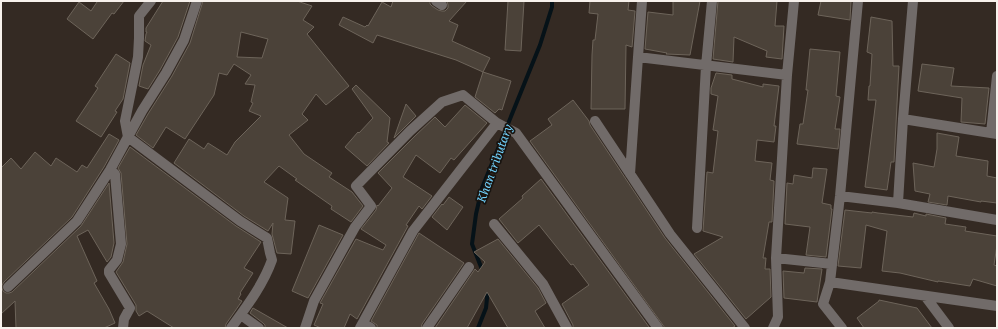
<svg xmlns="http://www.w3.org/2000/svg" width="998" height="329" font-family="Literata,serif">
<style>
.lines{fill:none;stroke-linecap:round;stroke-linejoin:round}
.stream{stroke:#061218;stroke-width:4}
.building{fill:#4b4239;stroke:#6d645a;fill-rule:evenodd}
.minor{stroke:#716b69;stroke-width:10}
.labels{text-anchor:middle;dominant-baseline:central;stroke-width:3.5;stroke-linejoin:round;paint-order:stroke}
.water-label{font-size:12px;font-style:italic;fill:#71d3fe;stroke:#181410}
</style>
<rect width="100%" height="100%" fill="#342a23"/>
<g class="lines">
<path class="stream" d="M483,272L472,244L476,214L482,188L540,45L552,7V1
M478,328L486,308L488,288"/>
</g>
<path class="building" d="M96,1H124L114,14L112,13L93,39L67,19L79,2L91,11L97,2Z
M163,1H190L178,37L160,70L148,89L139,86L143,65L151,45L145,41L146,34L147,32H146V28Z
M203,1H297L312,6L303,20L314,27L307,34L349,86L326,105L316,94L302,114L308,120L289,135L304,154L332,173L329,177L352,192L363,206L351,222L331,209L332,206L295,180L297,179L279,166L264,182L288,198L285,220L295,221L291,254L277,253L272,234L273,223L268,231L244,216L174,163L189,139L204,149L208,143L227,155L235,142L261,116L249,111L253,103L251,102L255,85L245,84L251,75L234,64L227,75L219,73L214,95L185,139L166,127L153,148L136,135L148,114L172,76L190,43ZM241,32L268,39L262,58L237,57Z
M393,1H430V4L432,6L438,10L442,11H445L448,8V5L447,1H467L449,21L458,25L452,41L490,58L483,72L456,60L377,35L373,43L339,25L343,17L365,27L367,25L368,26L382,2L391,7Z
M508,1H524L521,51L505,50Z
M590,1H629L628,10L635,11L632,47L626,45L625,109H591L592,55L593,40H595L598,14L589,13Z
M673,1H700L690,55L666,54L667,53L645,49L648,12L673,15Z
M718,1H777L775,26H784L782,59L766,57L767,51L734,37L733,62L713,59Z
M821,1H851L850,20L818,15Z
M871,17L892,21L893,66H899L894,162H891L887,190L865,187L876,100H868L869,86H870L872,54L867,52Z
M810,49L840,52L836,96L840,97L835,129H840L838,149L797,144L800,124H803L808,90H806Z
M116,54L130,63L123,99L115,111L117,112L101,137L76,121L98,88L95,86Z
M922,64L954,68L951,86L989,88L985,124L961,122L962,98L918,91Z
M483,72L511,81L502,110L499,109L495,113L475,97Z
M716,73L732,75V79L763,87V84L779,86L774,126H776L774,142L757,140L755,161L772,163L770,180L774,181L772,222H769L763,258H766L765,269H770L771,297L746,319L694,254L723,237L703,231L707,172L713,173L718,131L713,130L718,96L711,94V88Z
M356,85L390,118L387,142L389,143L367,166L345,147L358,132L359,133L373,118L352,89Z
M573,100L589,121L590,125L665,238L735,326L732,328H665L530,141L552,125L548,119Z
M406,104L416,116L394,138Z
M465,105L487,123L454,160L451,158L440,173L416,155L403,177L432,196L422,209L419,206L406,225L408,226L357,319L350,314L344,328H321L314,325L323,304L320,303L356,239L383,250L386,245L361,229L376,210L377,205L378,206L392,188L378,173L415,136L435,117L445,127Z
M937,133L959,137L956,156L988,161L987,176L997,178V203L981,201V202L948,196L947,205L928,202L930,194L915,191L913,163L934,167L937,149Z
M109,134L119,140L104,167L72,217L4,282L2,285V288L3,291L6,293H9L12,292L81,226L109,183L114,243L111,257L107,262L88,230L77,236L97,281L94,283L109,309L115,323L104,328H16L15,301L1,314V168L11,158L21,169L35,152L51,166L56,158L77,172L82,165L87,168Z
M130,147L236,226L261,242L244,268L253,273L240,293L241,294L238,299L242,301L226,324L225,328H174L147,311L139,316L136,311V305L116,272L123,262L127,244L121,173L118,168Z
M813,168L827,169L822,203L831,205V209H832L826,257L806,255L810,227L785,224L787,183L793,184L794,175L812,178Z
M541,179L649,327L648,328H573V325L562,304L589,285L573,264L571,265L539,225L518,243L499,219L523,198L522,196Z
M449,197L463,207L447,230L432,217L442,204L443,205Z
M845,210L872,213V212L878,213L913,217L914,213L926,216V214L946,218L945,224L966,227L965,231L997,236V245L994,265L997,266V286L973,279L970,286L938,281V282L900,273L882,271L887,231L866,225L861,268L838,266Z
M319,225L343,235L308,298L292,291Z
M419,233L464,263L422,324L421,328H377V325L371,321Z
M498,239L538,288L546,303L535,311L545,328H508L487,292L467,328H435L475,269L478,272L485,262L474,252Z
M805,268L822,269L817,302L784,298L783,271L804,273Z
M879,300L917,308L932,328H864L857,318L879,301Z
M253,308L288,328H265V325L263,323L250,313Z"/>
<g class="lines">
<path class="minor" d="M151,1L139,16V38L138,57L125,121L128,137L240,221L267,238L270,253L272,260C263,285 247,306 231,328
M436,1L442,5
M642,1L638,57L787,75
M794,1L787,75L776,258L832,264
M903,119L997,134
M595,121L670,234L745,328
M991,133L997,76
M110,170L115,174L121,244L117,260L109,270V273L130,308L124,319L123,328
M630,174L638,57
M840,196L898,203L997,220
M898,203L903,119L913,1
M494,224L543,284L567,328
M697,228L706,66L712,1
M830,282L997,306
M8,287L77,221L110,170L142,111L166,73L184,40L197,1
M925,296L949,328
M241,315L259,328
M363,323L371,328
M305,328L314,301L355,227L371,206L356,186L410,131L442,102L463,95L497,123L516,133L658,328
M360,328L413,231L497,123
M427,328L469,267
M773,328L778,317L776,258
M842,328L823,304L830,282L840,196L858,1"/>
</g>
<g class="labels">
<g class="water-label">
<text transform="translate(494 163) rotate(-70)">Khan tributary</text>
</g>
</g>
<rect width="998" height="329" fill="none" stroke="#f7f1ec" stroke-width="4"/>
</svg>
